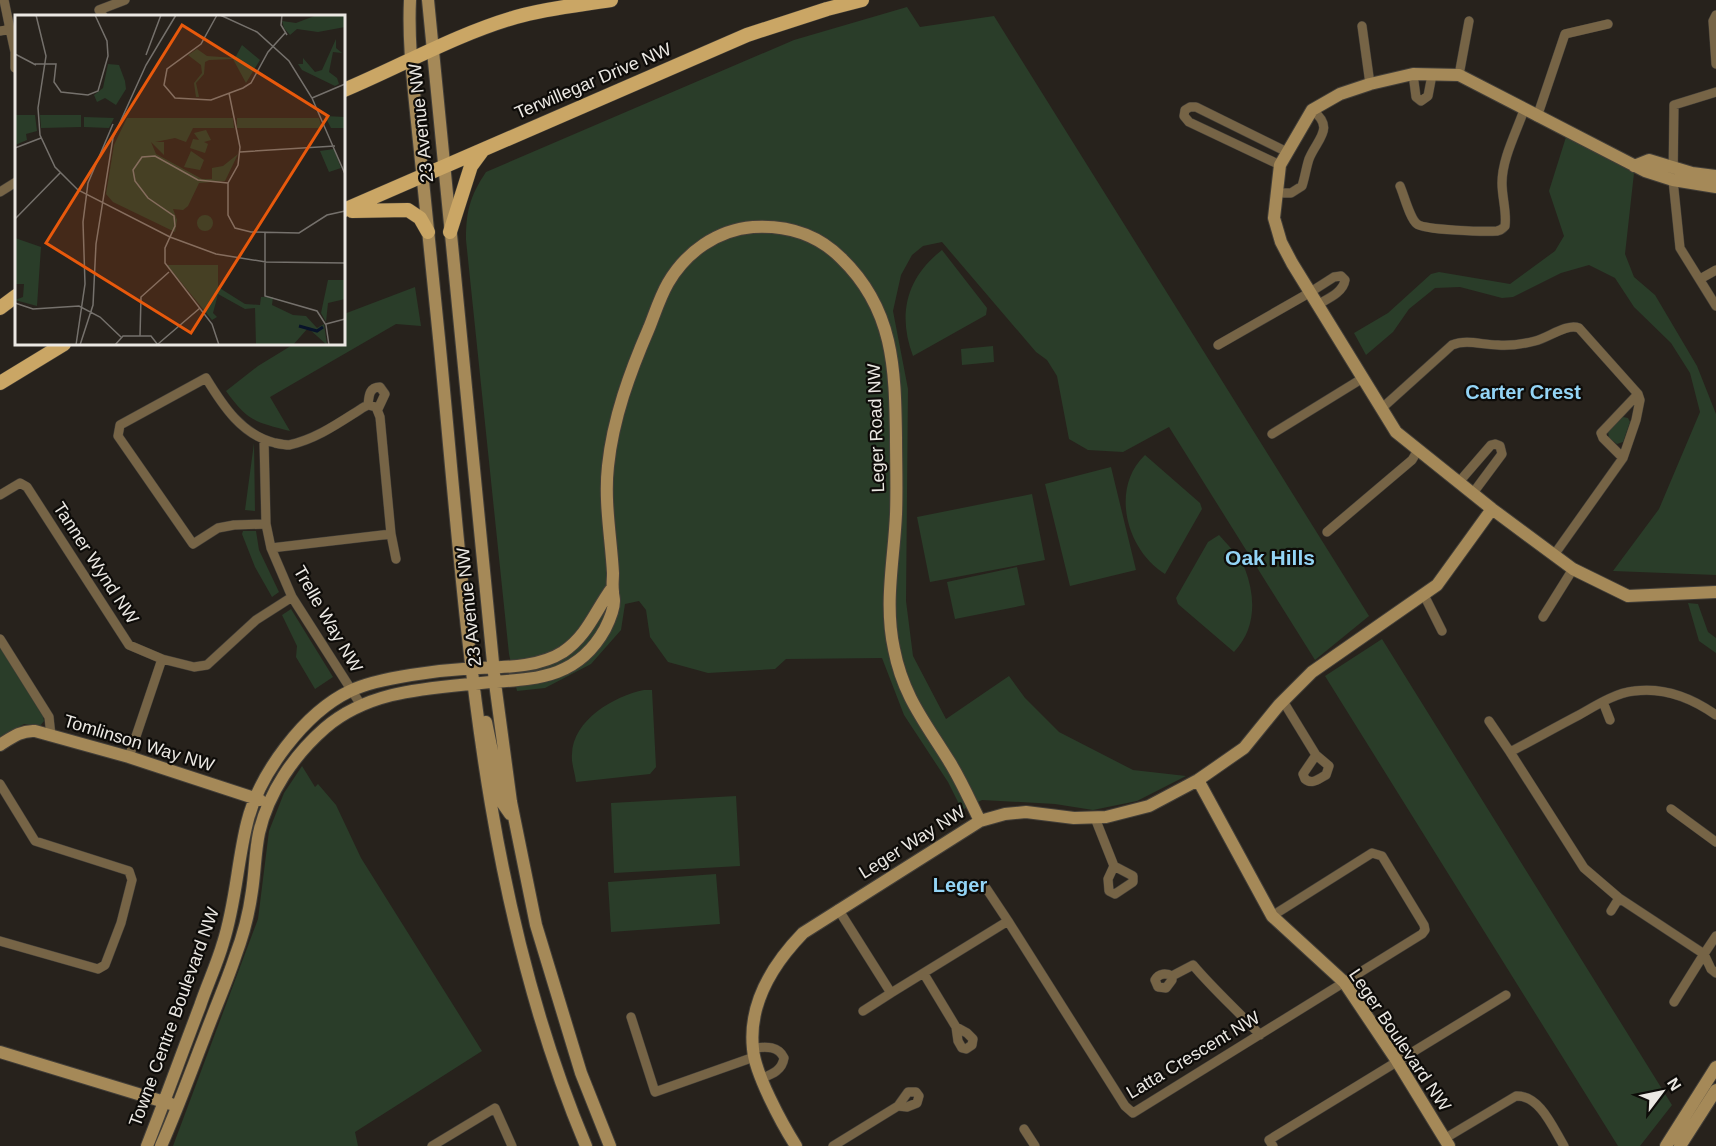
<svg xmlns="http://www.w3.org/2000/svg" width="1716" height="1146" font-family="Arial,sans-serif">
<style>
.green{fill:#2a3d29}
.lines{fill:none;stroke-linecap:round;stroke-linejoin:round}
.street-casing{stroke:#423e38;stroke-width:10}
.secondary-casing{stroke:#423e38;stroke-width:14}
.primary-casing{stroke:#423e38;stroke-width:15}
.street{stroke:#766446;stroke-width:9}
.secondary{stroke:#a58958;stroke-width:12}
.primary{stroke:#caa665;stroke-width:14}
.labels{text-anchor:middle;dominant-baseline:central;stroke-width:4.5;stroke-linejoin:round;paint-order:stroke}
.street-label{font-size:18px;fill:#ebe8e3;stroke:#0e0c09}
.neighbourhood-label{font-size:20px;font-weight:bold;fill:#93d4f5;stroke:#0e0c09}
.quarter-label{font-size:21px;font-weight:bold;fill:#93d4f5;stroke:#0e0c09}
.inset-river{fill:none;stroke:#08132a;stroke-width:3}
.inset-road{fill:none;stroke:#75716c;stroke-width:1.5}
.view{fill:#e8590c;fill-opacity:0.15;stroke:#e8590c;stroke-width:3}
.inset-edge{fill:none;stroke:#ebe8e3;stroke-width:3}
</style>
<rect width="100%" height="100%" fill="#27221c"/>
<path class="green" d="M907,7L920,27L994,16L1369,616L1315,660L1169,427L1123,452L1088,450L1069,439L1057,376L1047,360L1036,352L942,242L923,246L912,255L901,275L893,311L908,389L906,601L913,656L946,719L1009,676L1025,698L1059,732L1133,770L1186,776L1137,801L1093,810L1055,804L982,800L962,810L948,782L904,715L882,658L786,659L775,669L708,673L668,662L650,637L646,610L639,601L625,604L621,630L591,664L545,688L517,691L509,654L466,240C466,211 470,196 486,172L794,40Z
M1566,137L1634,173L1625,254L1634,277L1655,295L1697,366L1716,414V575L1613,571L1659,509L1700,412L1690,373L1671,343L1634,307L1615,278L1589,265L1561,273L1513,297L1502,298L1460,287L1435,288L1409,309L1393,332L1366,355L1354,333L1388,313L1431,274L1439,272L1510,284L1555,251L1564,236L1549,191Z
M942,250L987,308L986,315L913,356C897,314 907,277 942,250Z
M415,287L421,326L396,324L270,397L290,431C254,422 248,421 226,391L258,366L294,344H344V314Z
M993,346L994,362L962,365L961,349Z
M1623,417L1628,418L1630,422L1623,442L1617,444L1609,438L1608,431Z
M254,443L255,511L245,510Z
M1145,455L1200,503L1202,509L1165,574C1126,550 1110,488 1145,455Z
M1111,467L1136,570L1070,586L1045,484Z
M1032,494L1045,560L930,582L917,517Z
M243,531H256L259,550L279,592L272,597L255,567L242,534Z
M1219,535C1228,545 1239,556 1245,569C1256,598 1256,629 1234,652L1178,604L1176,598L1208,542Z
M1017,567L1025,605L955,619L947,582Z
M1688,603L1698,604L1708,632L1716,638V653L1699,641Z
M291,609L333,677L315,689L296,657L297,646L282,615Z
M1382,639L1672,1105L1640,1146H1618L1325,676Z
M0,647L43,716L44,721L40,726L24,724L0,738Z
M644,690H652L656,767L650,774L576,782C575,773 571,763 572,754C573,720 614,696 644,690Z
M302,766L315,787L318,784L336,805L361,858L482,1051L355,1132L358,1146H173L258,919L269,831L284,793Z
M736,796L740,866L614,873L611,803Z
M716,874L720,924L611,932L608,882Z"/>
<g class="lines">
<g class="street-casing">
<path id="street" d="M1716,15L1713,21L1716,64
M103,16L99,10L125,0
M1362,26L1370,84
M10,29L15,52V68
M0,31L10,29L4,0
M1413,74L1416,97L1421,101L1428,96L1432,75
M1459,75L1469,21
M1716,92L1674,105L1673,180L1680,248L1716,306
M1537,117L1565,34L1608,24
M1280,165L1189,122L1184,116L1185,110L1190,107H1196L1287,152
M1400,186C1404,195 1410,219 1417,224C1424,230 1486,232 1497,231C1502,230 1502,229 1505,226C1507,212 1502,198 1502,183C1502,159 1516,133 1524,110
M0,192L16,182
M1277,193H1291L1302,186C1305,177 1306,168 1309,159C1317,139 1336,128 1312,110
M1700,279L1716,270
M1218,345L1309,293L1334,277L1341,276L1345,280C1343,293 1327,299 1317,305
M368,405C369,396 369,387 380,387L385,394L378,409
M1381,409L1452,345C1467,339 1482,345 1498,345C1510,346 1523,344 1535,341C1548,338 1567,323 1579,328L1638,394L1640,400L1636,420L1623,458L1554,555
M1272,434L1363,378
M264,440L266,524L271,548L292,597L361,705
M1623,458L1603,438L1601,433L1638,394
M1459,482L1491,445L1495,444L1500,446L1502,454L1473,493
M0,495L20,483L27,487L129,645L162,659L194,667L207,665L256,620L292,597
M266,524L234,525L218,528L193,544L118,436L120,425L206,378C223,406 242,435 275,443C280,444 285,445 289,445C317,439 340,422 364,407L368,405L376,407L380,417L391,534L271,548
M1327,532L1412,460L1418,450
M391,534L396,559
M1424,595L1442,631
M1543,617L1573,569
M0,639L49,717L51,736
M1283,701L1316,755L1329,766L1326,775C1318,779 1312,785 1305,779L1303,774L1316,755
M1603,702L1610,720
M1716,715C1692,698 1664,687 1634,691C1615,693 1595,706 1579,715C1556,727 1533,740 1510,752L1584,868L1619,898L1704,954L1716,936
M1489,721L1510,752
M129,757L162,659
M0,784L35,841L129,871L132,880L121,923L105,965L98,969L0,941
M1671,809L1716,842
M1095,818L1114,866L1133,876V882L1115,894L1109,891L1108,879L1114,866
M986,888L1008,921
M838,909L891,993L1008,921L1125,1106L1133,1113L1422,934L1425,930L1424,925L1382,856L1372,853L1272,916
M1611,911L1619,898
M1704,954L1711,969L1716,973
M924,974L956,1027L967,1033L973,1039L972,1045L966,1049L962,1048L958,1041L956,1027
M1172,976C1166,973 1159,973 1155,980L1158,987L1166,988L1172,980V976L1193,965C1214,990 1238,1011 1260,1035
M1674,1002L1704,954
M863,1011L891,993
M631,1017L655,1092L754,1057
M753,1048C765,1047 778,1045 784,1058C782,1070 773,1074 762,1078
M1024,1129L1035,1146
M1444,1139L1516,1096C1540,1095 1553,1128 1564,1146
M432,1146L495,1108L512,1146
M833,1146L898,1106L908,1092H916L919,1096L917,1103L907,1107L898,1106
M1273,1146L1269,1140L1506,995"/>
</g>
<g class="secondary-casing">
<path id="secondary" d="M410,0C408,41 413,82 417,122C424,194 432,266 439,338C466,610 478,890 586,1146
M428,0L495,683L511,802L536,925L581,1073L610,1146
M1634,166L1649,160L1692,173L1716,176
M1716,187L1673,180L1645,171L1459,75L1413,74L1370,84L1340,94L1312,110L1280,165L1274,218L1281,242L1292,263L1396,432L1492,509L1573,569L1628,596L1716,592
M486,722L503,804L510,814
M0,745C11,738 21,730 35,731L129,757L260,800
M1198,780L1272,916L1344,982L1397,1061L1449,1146
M0,1052L171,1104
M147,1146C165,1100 182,1053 200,1006C207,985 217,964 223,943C236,903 237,863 247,823C259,774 304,713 350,691C379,677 442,670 475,668C503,667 538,668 563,652C588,635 595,611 612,588
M161,1146C177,1110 190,1074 204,1038C214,1011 226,984 235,957C243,936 249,913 252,891C255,872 255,852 259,833C268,793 294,755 325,728C366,693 418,689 470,684C525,678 574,685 605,629C609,621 614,610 614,601C614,598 613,595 613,592C612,583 613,581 613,573C611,537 604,502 608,466C613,418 630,372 649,328C655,313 660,297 668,283C686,252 717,230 753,227C787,225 817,234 841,258C894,309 895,368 896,437C896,463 897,489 896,514C894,560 884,603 894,649C903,696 925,722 949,761C961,780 970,801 980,821
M796,1146C782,1124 755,1074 753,1049C748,1003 773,964 803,933L980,821L1005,814L1026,812L1074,818L1106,817L1149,806L1198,780L1244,748L1279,705L1312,672L1437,585L1492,509
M1666,1146L1716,1067
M1680,1146L1716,1090"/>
</g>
<g class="primary-casing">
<path id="primary" d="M344,90C401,66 457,34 516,17C547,8 580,5 611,0
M344,210L747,35L827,9L862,0
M352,211L408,210L420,218L428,232
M450,232L471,166L482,151
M0,308L16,296
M0,383L64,344"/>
</g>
<use href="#street" class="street"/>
<use href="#secondary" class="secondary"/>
<use href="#primary" class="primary"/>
</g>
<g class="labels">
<g class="street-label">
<text transform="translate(593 81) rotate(-23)">Terwillegar Drive NW</text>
<text transform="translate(421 123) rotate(-96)">23 Avenue NW</text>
<text transform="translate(876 428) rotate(-92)">Leger Road NW</text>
<text transform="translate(96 563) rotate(57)">Tanner Wynd NW</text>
<text transform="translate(469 607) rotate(-96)">23 Avenue NW</text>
<text transform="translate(328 619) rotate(60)">Trelle Way NW</text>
<text transform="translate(139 743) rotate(17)">Tomlinson Way NW</text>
<text transform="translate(912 842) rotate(-32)">Leger Way NW</text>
<text transform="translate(174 1017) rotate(-70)">Towne Centre Boulevard NW</text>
<text transform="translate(1400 1040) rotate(56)">Leger Boulevard NW</text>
<text transform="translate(1193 1055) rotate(-31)">Latta Crescent NW</text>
</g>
<g class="neighbourhood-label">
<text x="1523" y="392">Carter Crest</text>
<text x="960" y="885">Leger</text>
</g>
<g class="quarter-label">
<text x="1270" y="557">Oak Hills</text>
</g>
</g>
<g transform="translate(15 15)">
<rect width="330" height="330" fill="#27221c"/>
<path d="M302,0H330V12L303,17L282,14L275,20L269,13L267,6L281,8ZM321,24V33L327,38L318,37L314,57L322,63L324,69L320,71L287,55L283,49H288V43L300,57L307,55ZM227,30L245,45L231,68L218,44L194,45L190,47L189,59L181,68L184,82H181L179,68L187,58L186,50L173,40L182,34L192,41L220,43ZM93,49L104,50L110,66L111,74L101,90L90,83L82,87L79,80L88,73ZM0,100H20L22,116L11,119L12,125L0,130ZM25,100H66V112L26,113ZM310,101L330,102V113H316ZM69,102L99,103L94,113L69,112ZM112,103H218L219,113H178L171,127L160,123L140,127H149V140L136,127L141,139L187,164H197V153L208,151L223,139L210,166L184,168L173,191L168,195L158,194L162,205L160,217L98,187L91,179L99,130ZM222,103H304L307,113H222ZM191,115L196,125L189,127L193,129L190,138L175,133L178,124L184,125L179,118ZM319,134L326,153L314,157L305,136ZM176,136L189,145L185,155L169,152ZM182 208a8 8 0 1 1 16 0a8 8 0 1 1-16 0ZM0,223L26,232L22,291L0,285L8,282L9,269H0ZM152,250H203V272L230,289L245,290L246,282H258L257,290L278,300L291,301L302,313L309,309L312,330L293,313L278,330H241L240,293L230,294L203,279L198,298L202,302L197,305ZM313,265H330V284L313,288L311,307L306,298Z" fill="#2a3d29"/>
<path class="inset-river" d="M284,311L302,316L308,312"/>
<path class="inset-road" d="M21,0L31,41L23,93L25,120L40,152L63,175L155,222L201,239L251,247L330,248M202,0L186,29L152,54L149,70L160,83L196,85L228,73L236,68L253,37L271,17M205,0L242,17L274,46L297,83L330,159M267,0L266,10L272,20M0,39L21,50M131,40L146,0M20,49H41L39,67L46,77L73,80L83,76L93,41L92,26L80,0M214,78L225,132L223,150L213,168V200L220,213L236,217L284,218L312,200L330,196M297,83L330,69M0,133L26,123M225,137L320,131M0,204L45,158M250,218V281L302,296L311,310L314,330M0,288L18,294L64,291L85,302L106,322M311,309L330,304M125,321L126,282L154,257M143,329L185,293M61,330L70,269L68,207L73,168L98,109M65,330L78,290L81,229L98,123L131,50L161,0M100,330L108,321H136L143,330M204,330L197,309L150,248V233L160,211L159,201L133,183L120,166L118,155L127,142L140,141L183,165L213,168"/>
<path class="view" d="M167,10L313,101L176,318L31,228Z"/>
<rect width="330" height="330" class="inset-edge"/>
</g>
<g transform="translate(1662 1092) rotate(58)" stroke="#0e0c09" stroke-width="4.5" paint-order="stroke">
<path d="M0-4.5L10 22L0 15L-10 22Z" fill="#ebe8e3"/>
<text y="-9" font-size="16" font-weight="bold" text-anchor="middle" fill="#ebe8e3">N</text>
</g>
</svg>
